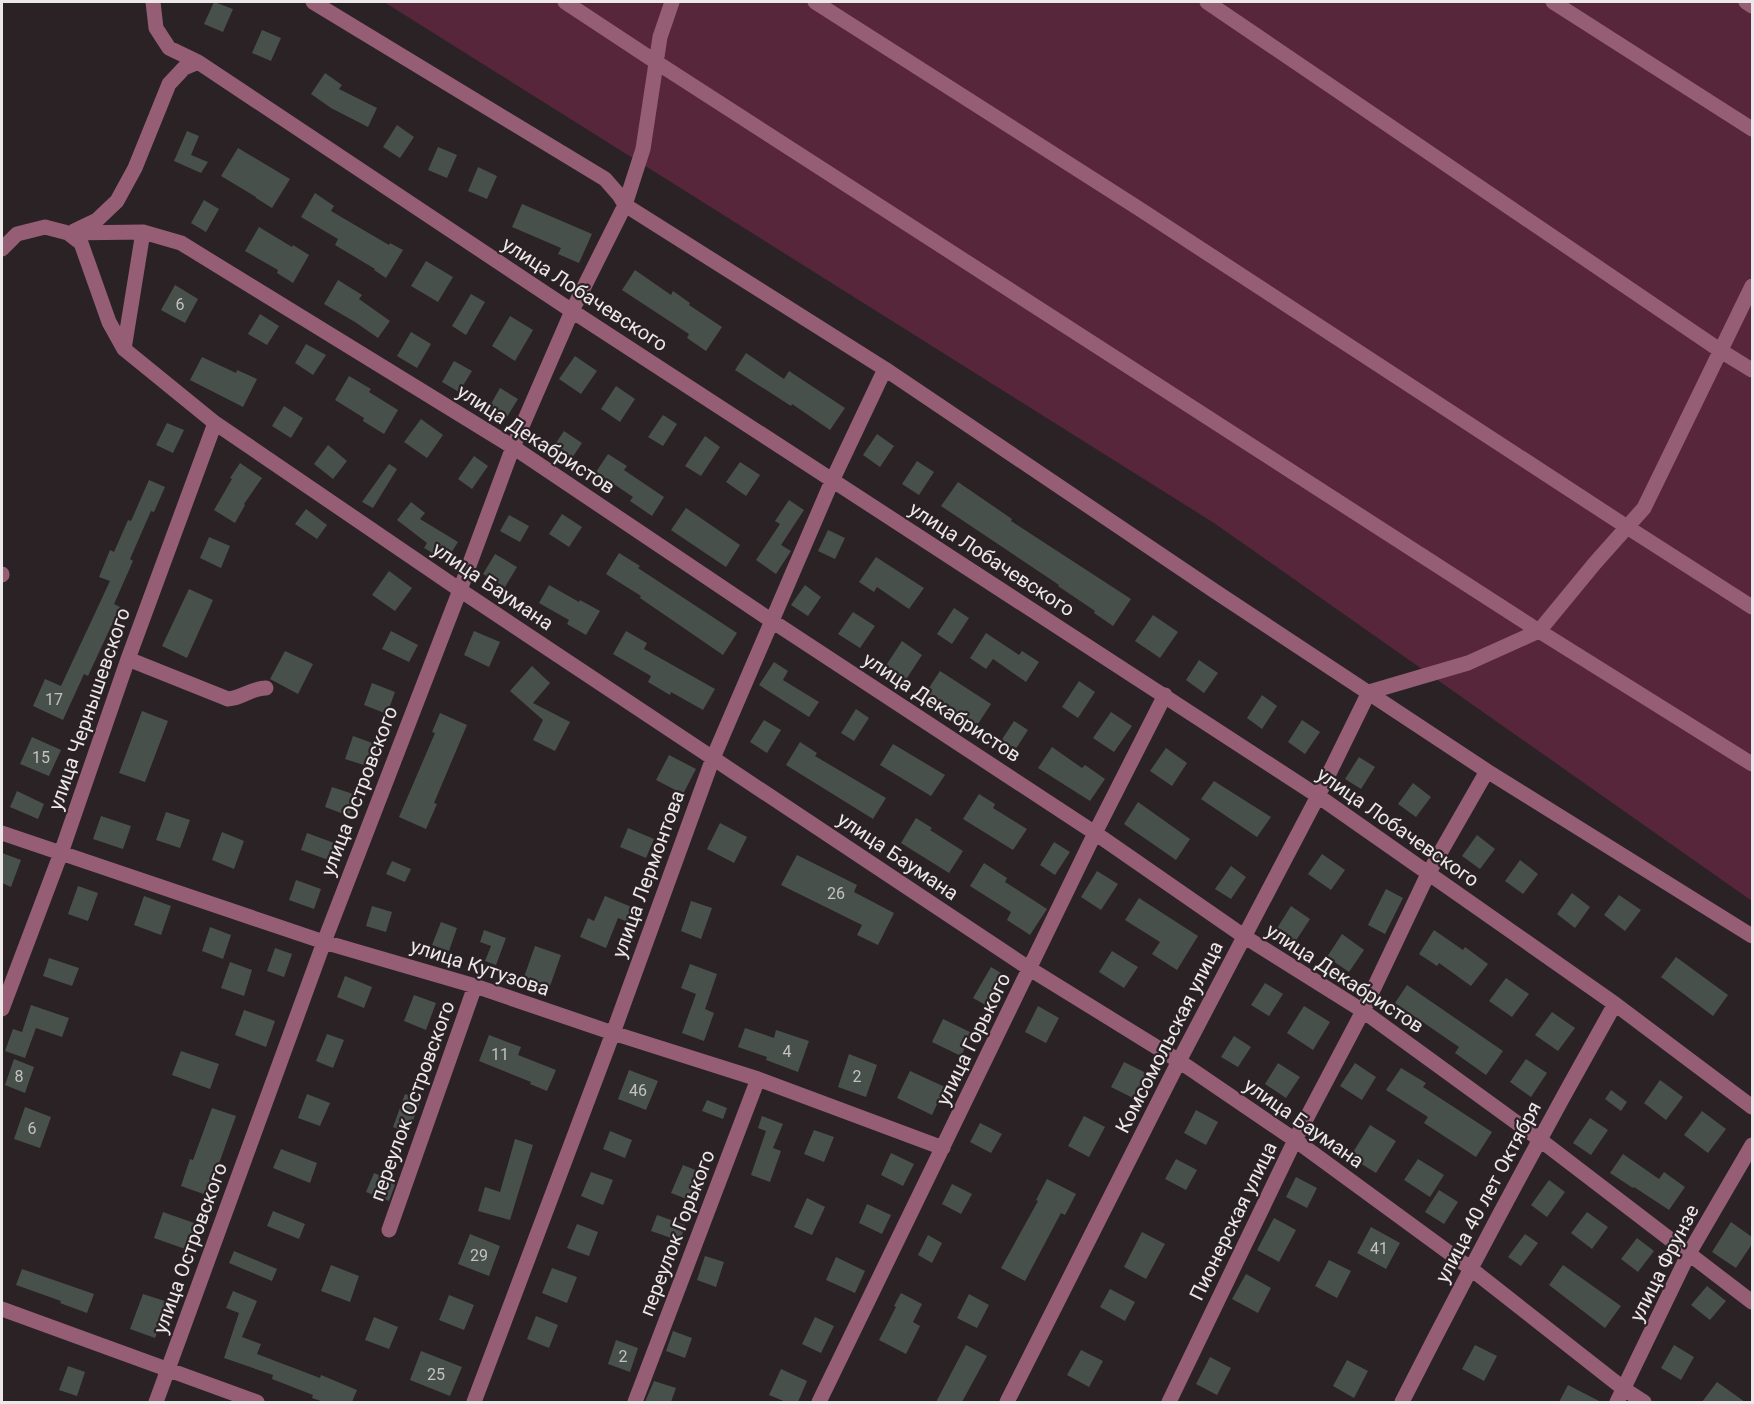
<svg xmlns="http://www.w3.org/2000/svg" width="1754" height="1404" font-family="Roboto,sans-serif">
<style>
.green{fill:#57263b}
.building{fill:#48504c}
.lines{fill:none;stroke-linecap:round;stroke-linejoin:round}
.minor{stroke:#955e74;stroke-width:15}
.labels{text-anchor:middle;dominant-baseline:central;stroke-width:4.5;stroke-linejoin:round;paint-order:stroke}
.number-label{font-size:16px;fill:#c3c1c2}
.street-label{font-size:20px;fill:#ece7e9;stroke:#2a2225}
</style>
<rect width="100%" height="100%" fill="#2a2225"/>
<path class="green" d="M384,2H1752V901L1214,523Z"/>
<path class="building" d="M214,2L233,9L223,32L204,24Z
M262,30L281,38L271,61L252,53Z
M325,73L342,85L339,89L377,108L368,127L331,108L311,94Z
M397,125L414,137L400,158L383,147Z
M187,131L199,136L191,155L208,162L201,173L174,161Z
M438,147L457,155L447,178L428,170Z
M238,148L290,179L272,208L256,198V197L221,176Z
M478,167L497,176L487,199L468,191Z
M315,193L334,206L331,211L389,245L390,243L403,250L386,278L374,270L375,269L335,245L338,239L301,217Z
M204,200L219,209L206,232L191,223Z
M522,204L592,234L579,263L558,254L561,248L512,227Z
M259,227L292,247L293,245L309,255L293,283L277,273L278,270L245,251Z
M426,261L453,277L438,302L411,286Z
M635,270L671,295L673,291L690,303L689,305L722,327L706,351L687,338L689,334L622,290Z
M338,280L362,295L359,299L390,321L378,338L355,322L324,304Z
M175,285L198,299L185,323L161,310Z
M471,294L485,302L466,335L452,326Z
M260,314L279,326L267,345L248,334Z
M510,316L533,330L515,361L492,346Z
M411,332L431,344L417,368L397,356Z
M306,344L326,355L313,375L295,363Z
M746,353L784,379L789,371L845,408L830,430L792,404L791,406L735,370Z
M575,356L597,371L581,394L559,379Z
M202,357L236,373L237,370L257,379L243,407L190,380Z
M454,361L472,371L459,392L442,382Z
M349,376L371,389L369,392L398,410L384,434L363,421L364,418L335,400Z
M616,386L635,399L620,422L601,409Z
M500,388L518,399L505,420L488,409Z
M284,406L303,418L291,438L272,426Z
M663,415L677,424L663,446L648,437Z
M421,419L443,435L427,458L404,442Z
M167,423L184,430L173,453L156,445Z
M564,431L582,443L570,461L552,449Z
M877,434L894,446L880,467L863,455Z
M705,436L720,447L701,476L685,466Z
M328,445L347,461L333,479L314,464Z
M608,454L627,466L624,470L664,497L652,516L630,501L633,497L596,472Z
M474,456L488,466L472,489L458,479Z
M917,461L934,472L919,495L902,484Z
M740,462L760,475L746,496L726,482Z
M240,463L262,478L244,504L245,505L235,523L214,510L232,479L230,478Z
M389,464L397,469L373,508L362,502Z
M149,480L165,487L154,512L151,511L130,559L133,561L114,604L120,607L88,676L84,674L63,720L33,706L45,679L61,686L110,581L99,577L110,550L114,552L128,520L131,521Z
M958,482L1012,519L1011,521L1131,599L1113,626L1094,613L1095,611L1058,586L1059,585L941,506Z
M789,500L804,510L781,545L791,551L776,574L756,560L780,524L775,521Z
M411,502L425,513L420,519L458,542L446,561L424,548L427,543L397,520Z
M686,508L740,545L726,567L671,530Z
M306,509L327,525L317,539L295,524Z
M562,514L582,527L569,547L549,534Z
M509,515L529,526L520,542L500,531Z
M828,530L845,538L835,559L818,551Z
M209,537L230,546L221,568L200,558Z
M619,553L640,566L638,568L737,633L723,655L640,598L641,596L606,574Z
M495,554L517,567L505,587L483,574Z
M876,557L924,588L909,609L877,587L874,592L859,582Z
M389,571L412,588L395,611L372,595Z
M549,585L579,602L580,600L600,611L586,635L567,624L569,620L539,603Z
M805,585L821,597L808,616L791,605Z
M189,589L213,600L187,658L162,646Z
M954,608L969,618L952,644L937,634Z
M853,612L875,626L860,648L838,634Z
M1153,615L1178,632L1160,658L1135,641Z
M391,631L418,645L409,662L382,649Z
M474,631L500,642L489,667L464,655Z
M626,631L647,643L644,649L715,689L703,710L671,692L670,695L648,682L651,676L613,654Z
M986,633L1019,655L1022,651L1039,662L1026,682L993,659L986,669L970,658Z
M902,641L922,655L905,681L885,667Z
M285,651L313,664L298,694L270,679Z
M1199,660L1218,673L1204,693L1186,680Z
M774,662L788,671L783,680L819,702L809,717L759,685Z
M532,666L550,683L533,703L570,722L555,751L533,740L543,720L510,691Z
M940,671L991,704L974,730L923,697Z
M1079,681L1095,692L1078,718L1062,707Z
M372,683L395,692L387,714L364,705Z
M1262,695L1277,706L1262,729L1247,718Z
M856,709L869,718L854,741L841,733Z
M142,711L168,721L145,782L119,773Z
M1111,712L1132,726L1114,752L1093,738Z
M440,713L467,725L434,803L437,804L426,829L399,817L435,733L432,732Z
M764,720L781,730L767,753L750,742Z
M1302,720L1320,732L1305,754L1288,742Z
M1014,721L1028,730L1013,753L999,744Z
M353,736L378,745L370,767L345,759Z
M32,737L61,750L49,776L20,764Z
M800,742L817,753L815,756L886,798L873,819L786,765Z
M893,744L945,775L931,796L880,765Z
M1052,747L1082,768L1085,765L1105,779L1090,801L1038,768Z
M1166,748L1187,763L1172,786L1150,771Z
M669,755L696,769L683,794L656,780Z
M1359,757L1375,767L1361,789L1345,779Z
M1214,781L1271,817L1257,837L1201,799Z
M1413,783L1431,797L1416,817L1398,804Z
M332,787L356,795L349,816L325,807Z
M17,791L44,804L38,819L10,807Z
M979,794L995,804L993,808L1027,829L1013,850L963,819Z
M1138,802L1190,839L1176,860L1124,824Z
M166,812L190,820L180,848L156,840Z
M101,816L131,826L123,849L93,839Z
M916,818L932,828L930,830L963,851L949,873L901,843Z
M720,823L747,837L734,863L707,849Z
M628,828L654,839L646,858L620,847Z
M222,832L244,841L234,869L212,860Z
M307,833L337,844L331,861L301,850Z
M1477,835L1495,849L1480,869L1462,856Z
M1054,842L1070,852L1055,875L1040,865Z
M2,853L21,860L11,887L2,883Z
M1322,854L1345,870L1331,890L1308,874Z
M797,855L857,885L854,892L894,913L878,945L857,935L862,925L781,885Z
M1520,860L1538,874L1523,894L1505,881Z
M392,861L411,869L405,882L386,874Z
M984,863L1007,878L1005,882L1047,909L1030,935L1007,920L1011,912L970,886Z
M1231,866L1246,877L1231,899L1215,889Z
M1097,871L1118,884L1101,910L1081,897Z
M296,880L321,889L314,909L289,900Z
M78,886L98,893L88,921L68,914Z
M1386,889L1403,898L1385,934L1368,925Z
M1572,893L1590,907L1575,928L1557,914Z
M1619,895L1641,910L1625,931L1604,915Z
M144,896L171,906L161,935L134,925Z
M605,896L634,908L628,922L618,918L606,948L580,937L588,918L594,921Z
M1139,898L1198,936L1177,970L1152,954L1160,942L1125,920Z
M691,901L712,908L701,939L681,931Z
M372,906L392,912L386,932L366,926Z
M1291,906L1310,919L1295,942L1276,930Z
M441,922L457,928L449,951L432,945Z
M210,927L231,935L223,959L202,951Z
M484,930L506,938L496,965L485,961L491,946L480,942Z
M1434,930L1463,950L1465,947L1488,964L1471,986L1439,963L1437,966L1419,954Z
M1342,934L1364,950L1349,972L1327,957Z
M535,946L561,955L550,986L524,977Z
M275,948L292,954L284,977L267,971Z
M1112,951L1138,967L1124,988L1099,972Z
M1676,957L1728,995L1713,1016L1661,977Z
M49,958L79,968L72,986L43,976Z
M230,962L252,970L244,996L221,988Z
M690,964L717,974L705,1009L714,1013L704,1041L682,1033L696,994L681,988Z
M991,967L1006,976L989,1007L973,998Z
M345,976L372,987L364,1008L337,997Z
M1506,978L1529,994L1512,1017L1489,1001Z
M1265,983L1283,994L1269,1016L1251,1005Z
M1407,985L1503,1051L1486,1075L1455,1053L1459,1047L1395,1003Z
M414,995L436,1003L426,1030L404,1021Z
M31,1005L69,1018L62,1037L36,1028L25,1058L5,1051L13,1029L22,1032Z
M1038,1006L1059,1018L1046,1043L1025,1032Z
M1304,1006L1330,1022L1313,1050L1287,1033Z
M244,1010L275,1021L266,1047L235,1035Z
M1552,1012L1575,1028L1558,1051L1535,1035Z
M943,1019L972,1033L961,1056L932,1042Z
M745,1028L774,1038L776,1030L809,1041L798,1072L766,1060L767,1057L738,1047Z
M327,1034L344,1040L333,1068L316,1061Z
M489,1035L521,1047L518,1055L556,1070L547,1091L530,1084L531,1082L479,1061Z
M1234,1036L1251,1047L1238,1067L1221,1057Z
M181,1051L219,1064L210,1089L172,1075Z
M849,1054L877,1065L866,1097L838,1087Z
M14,1059L34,1067L25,1093L5,1085Z
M1526,1059L1547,1073L1531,1097L1510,1082Z
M1124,1062L1146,1073L1133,1098L1111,1087Z
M1278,1063L1300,1077L1286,1098L1265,1084Z
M1355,1063L1376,1077L1362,1100L1340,1086Z
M1401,1068L1426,1083L1423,1087L1492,1132L1476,1157L1424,1123L1428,1117L1386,1090Z
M629,1070L658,1081L646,1110L618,1099Z
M910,1071L945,1087L932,1115L897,1098Z
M1660,1080L1683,1097L1666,1120L1644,1103Z
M1611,1090L1627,1102L1621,1111L1605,1099Z
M307,1094L330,1103L320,1126L298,1118Z
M405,1094L421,1100L408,1133L393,1127Z
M707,1100L727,1108L723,1119L702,1111Z
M25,1107L51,1117L40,1148L14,1139Z
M212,1108L236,1116L217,1169H219L209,1196L181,1186L190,1159L193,1160Z
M1196,1110L1218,1122L1206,1145L1184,1133Z
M1702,1111L1726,1129L1708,1153L1684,1135Z
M762,1116L783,1124L773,1148L781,1151L770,1182L751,1175L766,1131L758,1128Z
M1084,1116L1105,1127L1089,1157L1068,1146Z
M1590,1118L1608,1130L1591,1155L1573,1143Z
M980,1123L1002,1134L991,1153L970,1142Z
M1370,1125L1396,1141L1376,1173L1350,1157Z
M814,1130L834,1137L824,1162L804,1154Z
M610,1131L632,1140L625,1158L603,1149Z
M515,1139L533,1145L510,1220L478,1211L485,1187L500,1192Z
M281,1149L317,1163L310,1183L273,1168Z
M891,1153L914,1164L903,1186L881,1175Z
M1623,1154L1659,1179L1664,1172L1685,1187L1669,1210L1634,1187L1633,1188L1610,1173Z
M1176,1159L1197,1170L1186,1190L1165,1179Z
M1418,1159L1444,1175L1430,1197L1404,1180Z
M683,1165L708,1175L697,1203L671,1193Z
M591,1172L613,1180L603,1205L581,1196Z
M374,1173L396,1182L389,1201L366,1192Z
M1296,1177L1317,1188L1307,1208L1286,1197Z
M1047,1179L1076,1194L1065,1215L1061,1213L1025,1281L1001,1268L1038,1201L1036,1200Z
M1549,1180L1565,1192L1547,1217L1531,1205Z
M952,1184L972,1194L961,1214L942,1204Z
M1439,1190L1458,1202L1444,1224L1425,1212Z
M807,1198L825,1207L812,1235L794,1227Z
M867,1204L891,1215L882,1234L859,1223Z
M273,1211L305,1224L299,1239L267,1226Z
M163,1212L197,1224L188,1250L154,1238Z
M1587,1212L1608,1227L1592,1249L1571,1233Z
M657,1215L685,1225L680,1241L651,1231Z
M1274,1218L1296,1230L1279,1262L1257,1250Z
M1731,1222L1752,1237V1244L1736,1268L1712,1252Z
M577,1224L598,1232L589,1256L567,1248Z
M1371,1227L1400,1243L1386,1269L1357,1253Z
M1142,1232L1165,1244L1146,1279L1124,1267Z
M470,1234L500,1246L489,1276L458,1264Z
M1525,1234L1538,1243L1521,1266L1508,1257Z
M928,1235L942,1243L932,1263L918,1255Z
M1637,1238L1654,1251L1638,1272L1621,1259Z
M234,1251L277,1269L272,1281L229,1263Z
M705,1256L724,1262L716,1287L697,1280Z
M836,1257L865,1271L855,1293L826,1280Z
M1329,1260L1351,1271L1337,1298L1315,1286Z
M331,1265L359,1276L350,1302L321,1291Z
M1563,1265L1621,1306L1605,1328L1549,1285Z
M552,1268L577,1277L567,1303L542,1293Z
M22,1269L94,1294L87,1313L60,1303L61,1301L16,1285Z
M1246,1274L1271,1288L1258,1313L1232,1299Z
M1707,1286L1726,1301L1710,1320L1691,1305Z
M1110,1289L1135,1302L1125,1321L1100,1307Z
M233,1291L257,1301L242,1337L261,1344L257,1354L320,1378L321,1375L357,1390L352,1402H324L312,1398L313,1395L272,1379L273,1375L224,1358L239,1313L226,1308Z
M901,1293L922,1304L913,1322L920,1326L906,1354L879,1340L896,1307L894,1306Z
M143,1294L168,1302L155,1338L130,1329Z
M969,1294L989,1305L977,1328L957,1318Z
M449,1295L474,1305L464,1330L439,1320Z
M536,1316L558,1325L549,1348L527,1339Z
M374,1317L398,1327L389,1349L365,1340Z
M815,1317L834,1326L821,1353L802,1344Z
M673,1331L692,1338L685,1358L666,1351Z
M616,1340L638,1348L630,1372L608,1364Z
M966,1345L987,1356L962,1402H936Z
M1475,1345L1497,1356L1484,1381L1462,1369Z
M1674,1345L1694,1357L1681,1380L1661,1368Z
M1081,1350L1103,1361L1089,1387L1067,1375Z
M421,1351L462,1367L450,1396L410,1380Z
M1210,1357L1231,1368L1217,1395L1196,1384Z
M1347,1360L1368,1371L1354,1398L1333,1386Z
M68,1366L85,1372L77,1396L59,1390Z
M781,1369L807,1381L798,1402H786L769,1395Z
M654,1381L676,1388L671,1402H645Z
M1717,1382L1745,1402H1702Z
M1568,1385L1601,1402H1559Z"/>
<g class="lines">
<path class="minor" d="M313,2L605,179L619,195L625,205L885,369L1216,592L1487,771L1752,936
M565,2L656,62L1539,631L1752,764
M815,2L1138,208L1627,527L1752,607
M1207,2L1721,351L1752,370
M1553,2L1752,129
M1746,2L1752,6
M198,62L572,311L1318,796L1615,1004L1752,1107
M74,231L97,220L117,201L135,168L169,84L184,68L198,62L169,48L156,28L153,2
M68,233L143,232L181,243L513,447L772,621L1095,833L1245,937L1363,1011L1539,1139L1752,1302
M2,249L17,234L45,227L68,233L81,243L109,322L124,349L143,232
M124,349L215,423L460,590L1030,969L1179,1061L1295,1140L1470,1268L1624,1389L1644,1402
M2,575V574
M128,659L228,699C243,698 251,688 266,688
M2,833L324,942L475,986L613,1033L758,1079L943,1148
M2,1009L61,853L128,659L215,423
M389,1230L475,986
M2,1309L257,1402
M156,1402L324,942L460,590L513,447L572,311L625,205L643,149L660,37L672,2
M474,1402L613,1033L713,758L832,481L885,369
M635,1402L758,1079
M819,1402L1095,833L1165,695
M1007,1402L1179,1061L1318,796L1369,692L1468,663L1539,631L1595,563L1644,508L1752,286
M1169,1402L1295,1140L1363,1011L1428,874L1487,771
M1402,1402C1470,1268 1541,1135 1615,1004
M1617,1402L1688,1255L1752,1145"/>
</g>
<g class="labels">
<g class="number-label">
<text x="180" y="304">6</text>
<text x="54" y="699">17</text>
<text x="41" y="757">15</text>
<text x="836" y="893">26</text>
<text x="787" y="1051">4</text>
<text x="500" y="1054">11</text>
<text x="19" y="1076">8</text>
<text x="857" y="1076">2</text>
<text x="638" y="1090">46</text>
<text x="32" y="1128">6</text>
<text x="1379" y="1248">41</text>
<text x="479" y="1255">29</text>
<text x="623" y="1356">2</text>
<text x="436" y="1374">25</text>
</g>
<g class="street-label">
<text transform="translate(585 294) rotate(33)">улица Лобачевского</text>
<text transform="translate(536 439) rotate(33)">улица Декабристов</text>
<text transform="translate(992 559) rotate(33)">улица Лобачевского</text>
<text transform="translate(493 586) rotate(34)">улица Баумана</text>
<text transform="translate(942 707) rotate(33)">улица Декабристов</text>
<text transform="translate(89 709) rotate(-71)">улица Чернышевского</text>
<text transform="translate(359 791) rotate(-69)">улица Островского</text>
<text transform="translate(1398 827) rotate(35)">улица Лобачевского</text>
<text transform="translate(898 856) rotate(34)">улица Баумана</text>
<text transform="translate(648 874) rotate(-70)">улица Лермонтова</text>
<text transform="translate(480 967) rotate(18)">улица Кутузова</text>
<text transform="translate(1345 978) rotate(33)">улица Декабристов</text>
<text transform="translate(1169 1037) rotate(-63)">Комсомольская улица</text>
<text transform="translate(973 1039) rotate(-64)">улица Горького</text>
<text transform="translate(412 1101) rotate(-70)">переулок Островского</text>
<text transform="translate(1304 1123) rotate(35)">улица Баумана</text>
<text transform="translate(1488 1192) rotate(-62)">улица 40 лет Октября</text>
<text transform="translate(1233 1221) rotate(-64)">Пионерская улица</text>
<text transform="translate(677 1233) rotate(-69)">переулок Горького</text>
<text transform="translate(190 1248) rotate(-70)">улица Островского</text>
<text transform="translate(1664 1263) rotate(-63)">улица Фрунзе</text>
</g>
</g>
<rect width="1754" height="1404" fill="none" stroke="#ece7e9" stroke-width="6"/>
</svg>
